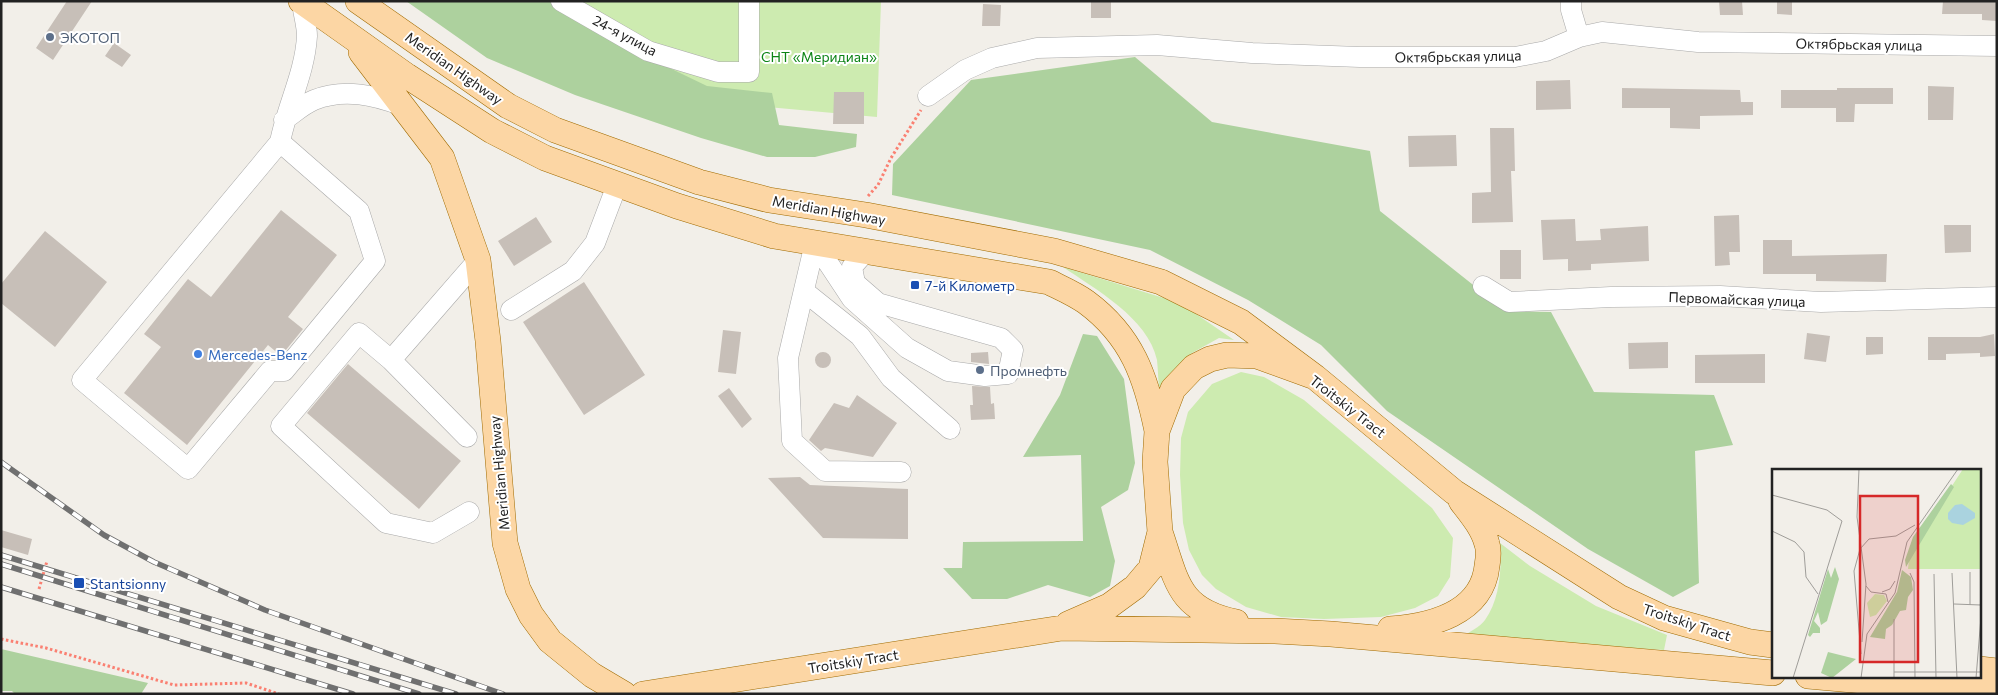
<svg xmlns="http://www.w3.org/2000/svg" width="1998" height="695" font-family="Commissioner,sans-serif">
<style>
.grass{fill:#cdebb0}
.forest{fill:#add19e}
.building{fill:#c7bfb8}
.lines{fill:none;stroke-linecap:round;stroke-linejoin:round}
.minor-casing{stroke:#a9a9a9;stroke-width:21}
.major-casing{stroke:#a06b00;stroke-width:26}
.path{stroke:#fa8072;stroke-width:3;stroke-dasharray:2.5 2.5;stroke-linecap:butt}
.minor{stroke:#fff;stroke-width:20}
.major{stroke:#fcd6a4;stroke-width:25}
.rail-casing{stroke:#707070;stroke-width:5.5}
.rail{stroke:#fff;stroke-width:4;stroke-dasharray:11;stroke-linecap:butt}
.service-dot{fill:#5c6f8a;stroke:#fff;stroke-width:2}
.transit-dot{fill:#1a4fb4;stroke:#fff;stroke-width:2}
.shop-dot{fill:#3f7fe0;stroke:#fff;stroke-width:2}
.labels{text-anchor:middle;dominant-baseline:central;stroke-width:4;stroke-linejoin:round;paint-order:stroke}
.street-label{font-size:14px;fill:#222;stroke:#fff}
.service-label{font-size:14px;fill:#4e5e75;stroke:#fff;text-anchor:start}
.park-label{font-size:14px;fill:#0c8416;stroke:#fff}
.transit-label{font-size:14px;fill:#164399;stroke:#fff;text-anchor:start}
.shop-label{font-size:14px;fill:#366cbe;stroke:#fff;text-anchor:start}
.inset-road{fill:none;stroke:#9f9d99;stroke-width:1}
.view{fill:#d62828;fill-opacity:0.15;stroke:#d62828;stroke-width:2.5}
.inset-edge{fill:none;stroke:#222;stroke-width:2.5}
</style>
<rect width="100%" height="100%" fill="#f2efe9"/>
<path class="grass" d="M505,1H881L877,117L648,96Z
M1063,267L1180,303L1234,340L1219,338L1192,353L1159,387C1158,378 1158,369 1157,360C1148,318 1095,289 1063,267Z
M1241,372L1264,377L1304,400L1432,508L1453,538L1450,577L1438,596L1415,608L1381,617L1324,619L1281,617L1246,607L1216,589L1202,575L1189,550L1183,523L1180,475L1181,438L1188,412L1212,384Z
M1500,543L1530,566L1596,606L1667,635L1664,650L1462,637C1469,632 1480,627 1485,620C1500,600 1502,567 1500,543Z"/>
<path class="forest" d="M406,1H562L653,60L707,86L772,93L779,125L857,134L856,147L815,157H767L701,138L575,95L487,58Z
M1135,57L1212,122L1370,151L1380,211L1506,311L1551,312L1594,392L1714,395L1733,445L1695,451L1699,583L1673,597L1588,549L1387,411L1321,345L1248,300L1150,250L892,195L893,164L971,80Z
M1083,334L1097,336L1124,379L1135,463L1128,490L1101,507L1115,561L1110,586L1090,597L1048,585L1007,599H972L943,568H962L963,542L1083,541L1081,455L1023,457L1060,395Z
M1,649L148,683L141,694H15L12,691H1Z"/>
<path class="building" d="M67,1H92L53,60L36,48Z
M1091,1H1111V18H1091Z
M1719,1H1742L1743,15H1720Z
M1777,1H1792V15L1777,14Z
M1943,1H1997V21L1982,20V14H1942Z
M983,4L1001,5L1000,26H982Z
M114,43L131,55L122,67L105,56Z
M1570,80L1571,109L1536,110V81Z
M1928,86L1954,87L1953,120H1928Z
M1622,88L1740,90L1741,102H1753V115L1700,116V129L1670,128V108H1622Z
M1837,88H1893V104H1855L1854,122H1836V108H1781V90H1837Z
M834,92H864V124H833Z
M1490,128H1514L1515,171H1511L1513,222L1472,223V193L1491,192Z
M1456,135L1457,166L1409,167L1408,136Z
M281,210L337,255L288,317L303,329L281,356L268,345L187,445L124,393L161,347L144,334L188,279L211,297Z
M1739,215L1740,252H1729L1730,265L1715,266L1714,216Z
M536,217L552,242L514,266L498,241Z
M1575,219L1576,241L1601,240L1600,229L1648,226L1649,261L1591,264V270L1568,271V259L1543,260L1541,220Z
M1944,225H1971V252L1945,253Z
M45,231L107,282L55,347L1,303V284Z
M1763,240H1792V256L1887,254L1886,282L1816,281V274H1763Z
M1500,250H1521V279H1500Z
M584,282L645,375L584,415L523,322Z
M723,330L741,332L736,374L718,372Z
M1807,333L1830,336L1826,362L1804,359Z
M1994,334L1995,356L1980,357V353L1946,354V360H1928V337H1980Z
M1866,337H1883V354L1866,355Z
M1668,342V368L1629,369L1628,343Z
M988,352L989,364L971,362V353Z
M815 360a8 8 0 1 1 16 0a8 8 0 1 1-16 0Z
M1765,354V383H1695V355Z
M348,364L461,461L419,509L307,413Z
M972,386L990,387L991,404L994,403L995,419L971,420L970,405H973Z
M729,388L752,419L742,428L718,396Z
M857,395L897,423L873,457L825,448L821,451L809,440L834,403L849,408Z
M800,477L810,485L908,489V539L823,538L768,478Z
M1,530L32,539L28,555L1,547Z"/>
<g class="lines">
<g class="minor-casing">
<path id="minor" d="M561,1L648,51L718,72H749V1
M1571,1V10L1579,37
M928,96L965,70L992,58L1037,48L1157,45L1252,53L1360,57H1515L1546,51L1579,37L1602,32L1698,42L1997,46
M284,120C294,113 304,104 314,100C344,88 374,95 403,106
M280,142L82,380L188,469L270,371H284L375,261L359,211L280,142C287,106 305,73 307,36C307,25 303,13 302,2
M815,243L852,299L907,348L948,371L985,376L1008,374L1013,350L1001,338L878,303L855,283L852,267L867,250
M815,243L788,358L792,441L825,471L901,472
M1483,286L1509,302L1611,297L1720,296L1821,302L1997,297
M805,292L860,336L891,378L950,429
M511,310L573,271L595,243L617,185
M391,360L478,260
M467,437L391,360L359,333L281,426L386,523L433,533L469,512"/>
</g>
<g class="major-casing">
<path id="major" d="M301,1L407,76L492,131L545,158L677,206L774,236L1049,282C1061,288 1075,294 1086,302C1132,336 1146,377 1157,431
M358,1L508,106L555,130L699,182L769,200L866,215L1054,251L1161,282L1241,322L1315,377
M361,52L442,158L478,260L488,341L505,543L518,589L531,615L550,641L592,675L624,694
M1160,532C1177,582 1178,610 1236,622
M1068,624L1109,606L1135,587L1151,568L1160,532L1155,462L1157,431L1173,389L1194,367L1210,359L1227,355L1257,356L1315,377L1454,492L1619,597L1664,618L1750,642L1773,645
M1390,629C1430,626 1482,614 1487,566C1488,560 1489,550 1487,544C1483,528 1471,514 1461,501
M1979,669L1997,671
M1808,676L1997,693
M643,694L1062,628L1275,631L1331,634L1773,673"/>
</g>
<path class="path" d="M868,196L878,185L891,158L921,110
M39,589L47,561
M1,639L46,648L174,685L246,683L279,694"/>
<use href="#minor" class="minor"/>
<use href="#major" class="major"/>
<g class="rail-casing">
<path id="rail" d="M1,462L104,535L154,562L265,610L503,694
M1,555L456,694
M1,564L419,694
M1,587L353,694"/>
</g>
<use href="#rail" class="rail"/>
</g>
<g class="service-dot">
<circle cx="50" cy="37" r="5"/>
<circle cx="980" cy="370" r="5"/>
</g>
<g class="transit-dot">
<rect x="910" y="280" width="10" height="10" rx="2.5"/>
<rect x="73" y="577" width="12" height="12" rx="2.5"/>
</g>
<circle class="shop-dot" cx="198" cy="354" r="5"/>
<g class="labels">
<g class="street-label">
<text transform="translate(625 35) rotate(28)">24-я улица</text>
<text transform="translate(1859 44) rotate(1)">Октябрьская улица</text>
<text transform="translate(1458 56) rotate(-1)">Октябрьская улица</text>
<text transform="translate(454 68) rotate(35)">Meridian Highway</text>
<text transform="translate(829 210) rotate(10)">Meridian Highway</text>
<text transform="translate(1737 299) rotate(2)">Первомайская улица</text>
<text transform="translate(1348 406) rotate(38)">Troitskiy Tract</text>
<text transform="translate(499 473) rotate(-95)">Meridian Highway</text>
<text transform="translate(1687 622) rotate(18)">Troitskiy Tract</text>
<text transform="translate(853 661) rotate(-9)">Troitskiy Tract</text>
</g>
<g class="service-label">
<text x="60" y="37">ЭКОТОП</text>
<text x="990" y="370">Промнефть</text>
</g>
<g class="park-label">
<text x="819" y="56">СНТ «Меридиан»</text>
</g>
<g class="transit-label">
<text x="925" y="285">7-й Километр</text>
<text x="90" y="583">Stantsionny</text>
</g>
<g class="shop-label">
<text x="208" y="354">Mercedes-Benz</text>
</g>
</g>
<g transform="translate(1772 469)">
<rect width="209" height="209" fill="#f2efe9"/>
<path d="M191,0H209V100H136L138,81ZM103,125L112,126L115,132L104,146L98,148L95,134Z" fill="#cdebb0"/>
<path d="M179,15L182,18L134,98L133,91L141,68ZM63,98L67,110L55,152L49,156L46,143L42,152L48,159V164H41L38,168L36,166L56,100L59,109ZM130,101L139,108L141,121L136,128L134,141L128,142L120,156L114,160L113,170L98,168L125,123ZM56,183L84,190L60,209L49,204Z" fill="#add19e"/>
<path d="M190,35L203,44V49L191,56L180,54L176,50V44L183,36Z" fill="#aad3df"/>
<path class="inset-road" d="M87,0L85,48L94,115L90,173M0,26L55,41L70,52L21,209M0,62L23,73L32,83L34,108L46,125M138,104L142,113L143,209M180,104L185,209M162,105L164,209M94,117L99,123L114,125L116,133M110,123L118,120L123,112M182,135L209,136M198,136V103M89,185L82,102L88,80L97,70L124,67L143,56M122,203H209M89,209L95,165L123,124L135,73L186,0M122,209V150M204,209L209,148"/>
<path class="view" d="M88,27H146V193H88Z"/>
<rect width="209" height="209" class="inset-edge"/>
</g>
<rect width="1998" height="695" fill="none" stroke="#222222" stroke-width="5"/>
</svg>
